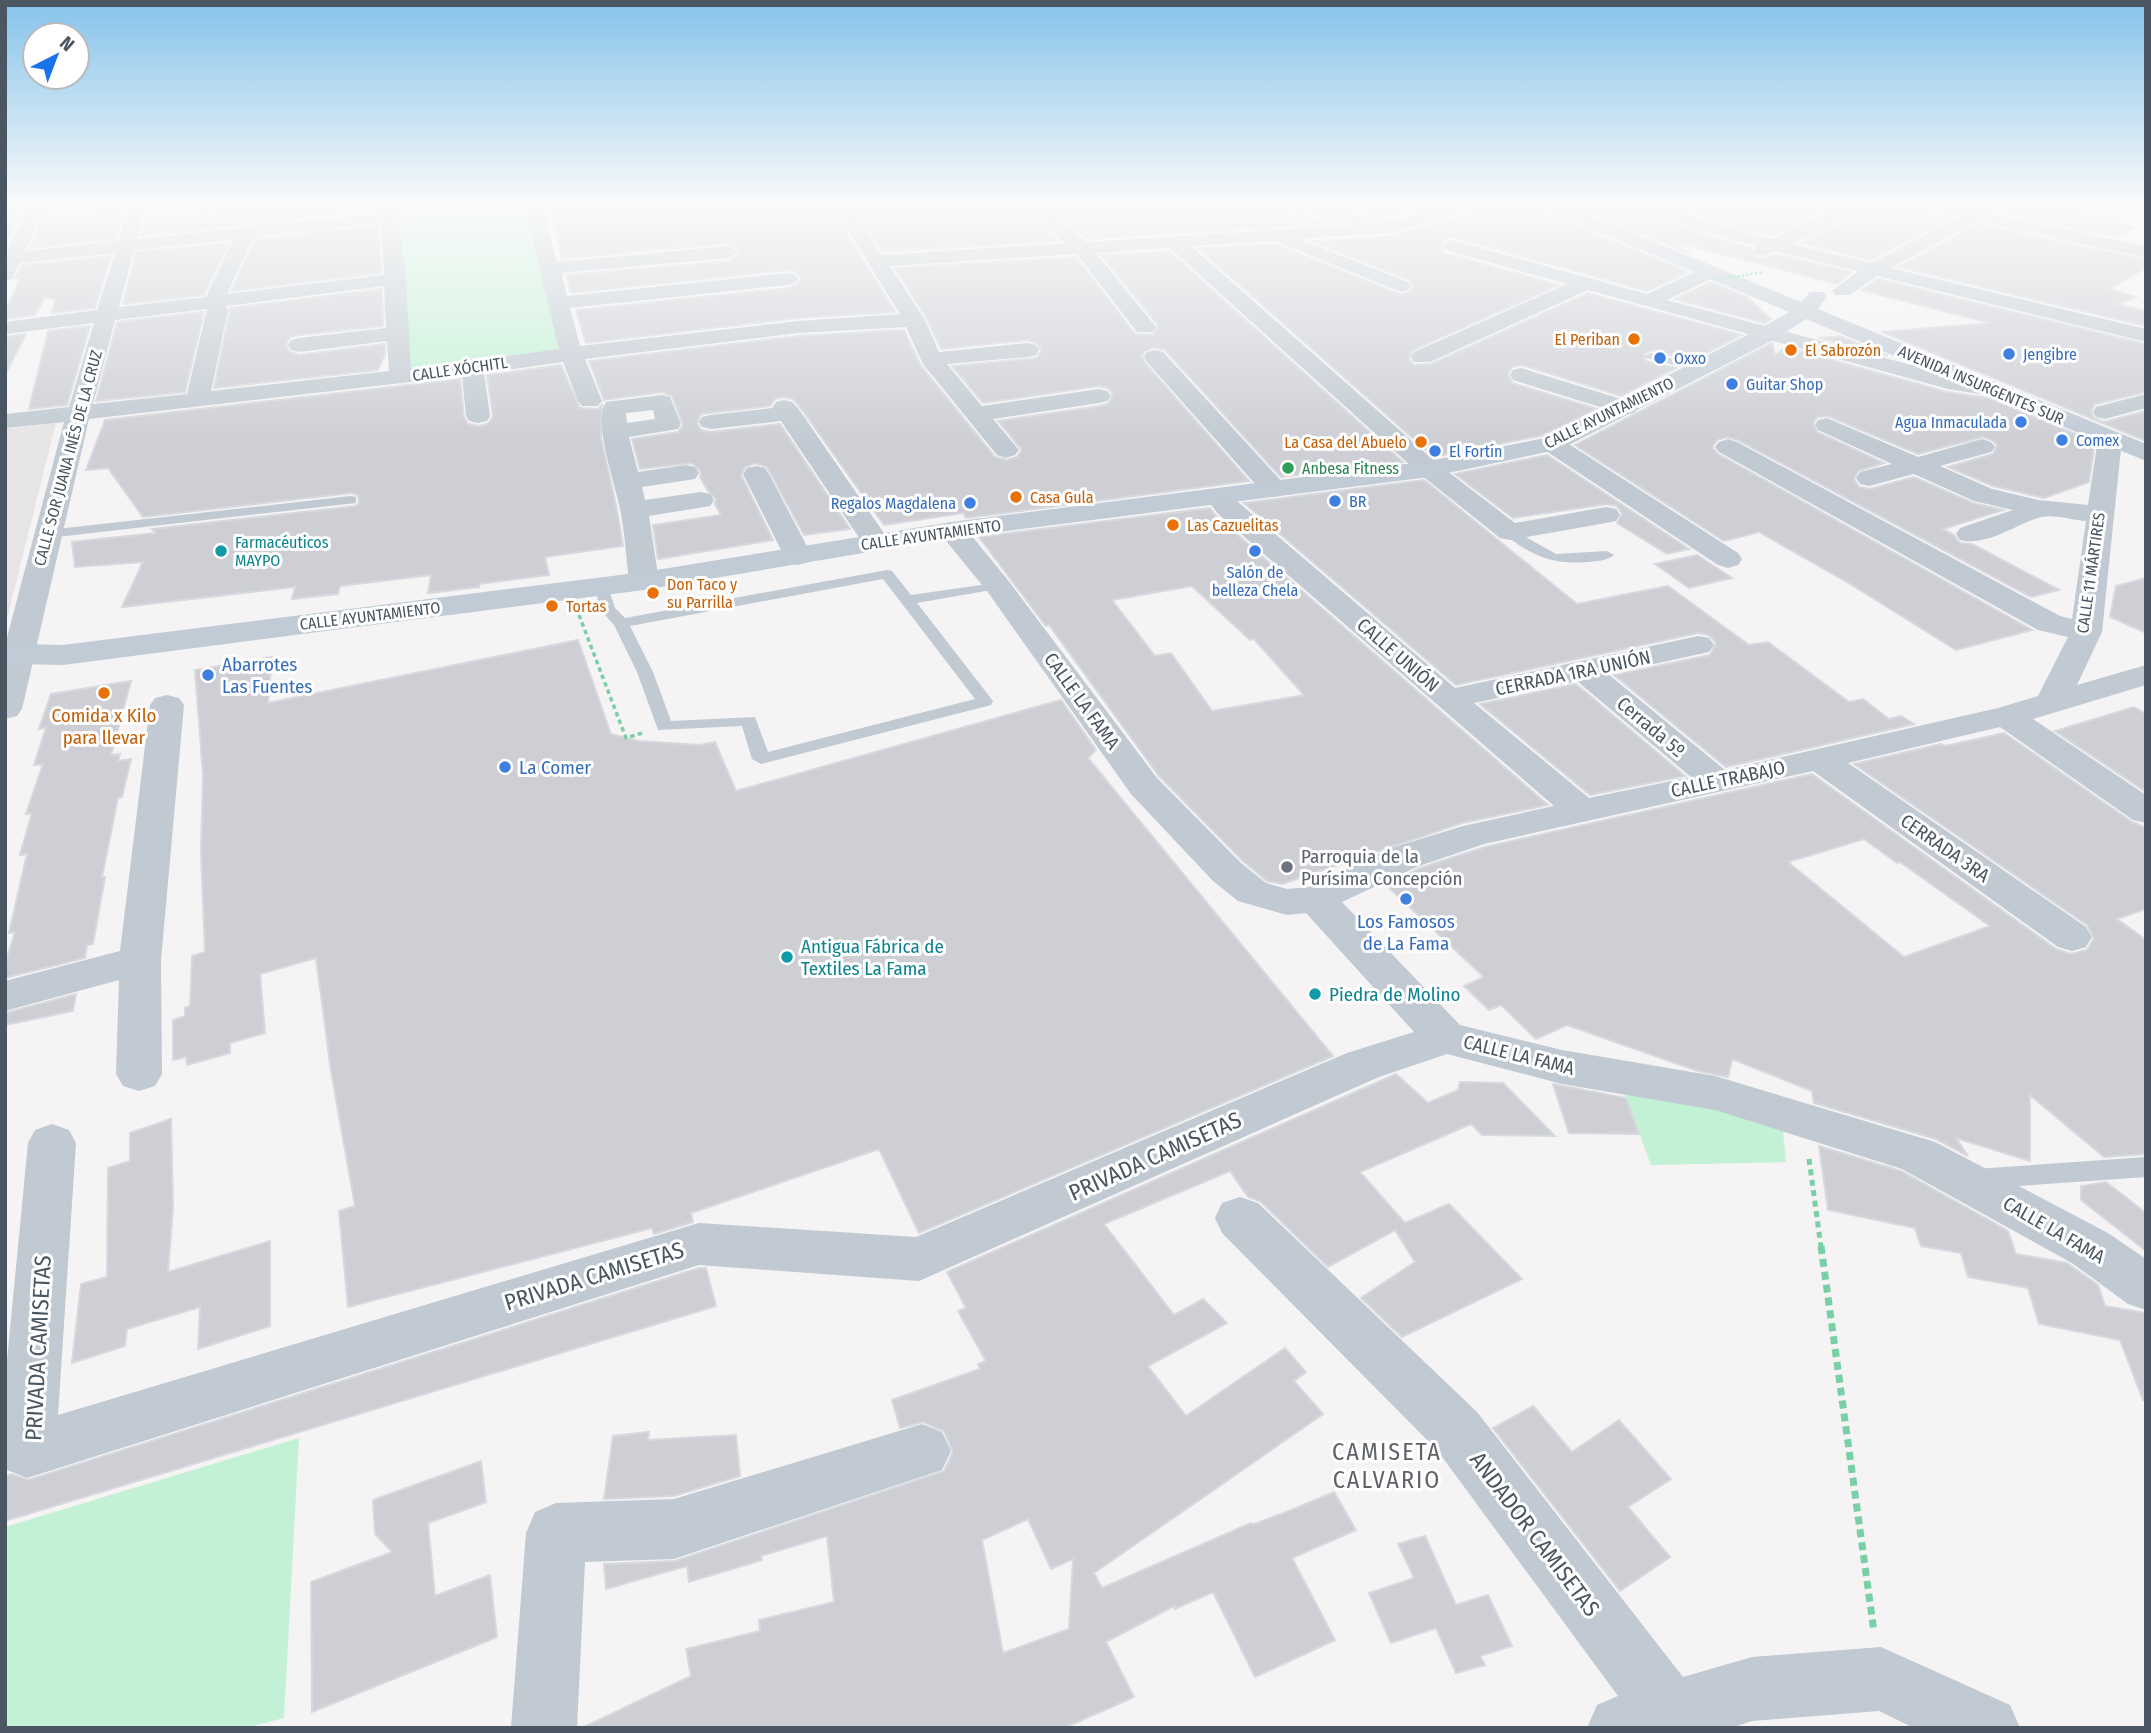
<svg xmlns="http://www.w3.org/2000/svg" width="2151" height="1733" font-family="'Fira Sans Condensed',sans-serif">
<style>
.education{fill:#e6e4e5}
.green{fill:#c3f1d5}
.building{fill:#cdcfd5;stroke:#d7d9de;stroke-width:2;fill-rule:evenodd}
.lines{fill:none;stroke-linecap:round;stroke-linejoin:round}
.path-far2{stroke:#7ad0a6;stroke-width:3.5;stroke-dasharray:4.5 3.5;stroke-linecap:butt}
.path-far1{stroke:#7ad0a6;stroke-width:5;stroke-dasharray:6 4.5;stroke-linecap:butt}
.path{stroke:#7ad0a6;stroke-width:7;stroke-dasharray:8 5;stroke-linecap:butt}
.lane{fill:#c1cad2;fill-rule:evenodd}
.street{fill:#c1cad2;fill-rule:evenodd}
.secondary{fill:#c1cbd6;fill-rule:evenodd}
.path-bridge{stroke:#7ad0a6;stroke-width:2.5;stroke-dasharray:2.5 2;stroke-linecap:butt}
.food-dot{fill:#e8710a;stroke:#fff;stroke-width:2.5}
.shop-dot{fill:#3f7fe0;stroke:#fff;stroke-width:2.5}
.leisure-dot{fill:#2e9e5b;stroke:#fff;stroke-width:2.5}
.culture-dot{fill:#0f9aa8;stroke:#fff;stroke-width:2.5}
.worship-dot{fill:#6b7280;stroke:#fff;stroke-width:2.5}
.labels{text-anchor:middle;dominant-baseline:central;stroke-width:6;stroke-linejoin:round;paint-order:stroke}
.far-food-label{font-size:16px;fill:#c56008;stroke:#fff;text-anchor:start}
.far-shop-label{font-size:16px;fill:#366cbe;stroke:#fff;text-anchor:start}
.far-street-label{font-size:16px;fill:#4a5661;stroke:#fff}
.far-leisure-label{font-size:16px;fill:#27864d;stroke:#fff;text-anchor:start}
.far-culture-label{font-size:16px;fill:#0d838f;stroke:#fff;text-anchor:start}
.street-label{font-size:19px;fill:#4a5661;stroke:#fff}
.shop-label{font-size:19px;fill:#366cbe;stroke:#fff;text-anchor:start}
.food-label{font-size:19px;fill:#c56008;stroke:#fff}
.worship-label{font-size:19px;fill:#5b616d;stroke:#fff;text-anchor:start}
.culture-label{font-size:19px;fill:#0d838f;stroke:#fff;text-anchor:start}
.near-street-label{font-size:23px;fill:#4a5661;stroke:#fff}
.near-neighbourhood-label{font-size:24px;letter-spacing:2px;fill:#5f6368;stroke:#fff}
</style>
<rect width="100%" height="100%" fill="#f5f3f3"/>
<path class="education" d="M56,422V423L5,627V429Z"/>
<path class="green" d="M419,203H524L561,350L406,371L400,210Z
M1621,1084L1782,1123L1786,1162L1651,1165Z
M299,1438L284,1718L245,1728H5V1527Z"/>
<path class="building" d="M390,203L379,210L274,221L265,218L241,225L141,236L147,214L277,211L287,205Z
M556,203H609L622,212L639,215L656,212L669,203H828L895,312L798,318L586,343L576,310L788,288L797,285L801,279L796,272L788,270L571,293L567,275L729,261L740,251L729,243L562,259L551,210H559Z
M852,203H1033L1026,207L1025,211L1058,241L883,252Z
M1043,203H1276L1281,210L1338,223L1087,239Z
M1318,203H1456L1368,221L1364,213Z
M1487,203H1522L1688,272L1647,291L1453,237L1444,239L1441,247L1444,253L1559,285L1413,350L1409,358L1414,365L1431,364L1588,293L1742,335L1691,361L1652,350L1644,354L1646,361L1676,368L1621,396L1522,365L1512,367L1508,374L1512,383L1597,409L1544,435L1434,457L1198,248L1275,244L1402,295L1413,288L1409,280L1311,241L1392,236L1482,210Z
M1566,203H1633L1638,209L1693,231L1752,248L1755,257L1764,258L1775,254L1852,272L1837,284L1675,242L1691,254Z
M1667,203H1793L1824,210V203H1842L1772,236L1707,219Z
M1874,203H1906L1911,210L1952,218L1871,260L1799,243L1869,209Z
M1988,203H2056L2067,209L2117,219L2111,223L2135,227L2117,237L1998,212L1997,208Z
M123,214L116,239L29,248L44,216Z
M20,216L5,247V217Z
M1979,224L2146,260V268L2109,289L2136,297L2118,304L2146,311V326L1898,267Z
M379,226L381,273L231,291L255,239Z
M229,243L204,295L123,304L136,252Z
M1169,251L1403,462L1281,477L1165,350L1154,347L1145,351L1142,356L1145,363L1249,481L966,518L963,513L884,525L800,407L793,399L783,397L775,399L770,406L701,414L697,423L701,430L711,432L780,424L850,529L804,535L767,467L755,463L745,467L741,475L773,540L658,559L653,525L721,515L715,504L716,499L708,491L700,477L701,472L692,463L640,469L632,439L678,432L683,425L672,396L662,392L604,400L589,361L798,336L904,330L921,366L995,457L1007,460L1017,457L1022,450L998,421L1100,406L1109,403L1113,394L1108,388L1099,386L983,403L952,366L1037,358L1041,351L1038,344L1028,340L941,349L927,319L895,268L1076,257L1135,334L1153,335L1158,325L1101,255Z
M111,256L95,308L52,313L55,300L45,297L35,315L5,319V312L20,278H15L22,265Z
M1878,279L2146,344V392L2095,404L2091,411L2094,418L2104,422L2146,411V441L1882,332L1990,323L1861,290Z
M1711,282L1747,297L1771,319L1764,323L1675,299Z
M382,289L383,326L299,335L290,337L286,344L289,351L299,355L385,344V355L378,370L214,388L230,308Z
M204,312L185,392L96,401L117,322Z
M90,326L67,405L29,409L48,331Z
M26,334L5,375V337Z
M1840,336L1888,356L1819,338Z
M1772,343L1775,355L1786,347L1947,392L1989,398L2095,442L2089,482L2044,498L1993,486L1948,467L1993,454L1997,445L1992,440L1983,437L1918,454L1828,416L1817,417L1813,424L1817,432L1884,463L1858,471L1854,479L1859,487L1870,489L1914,477L1973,503L2003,510L1943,529L1954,535L1960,543L1972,544L2059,590L2031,597L1738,440L1727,437L1717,440L1712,447L1718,454L2032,630L1956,650L1852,585L1759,532L1724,541L1575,445Z
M561,365L580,408L598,409L602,405L601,438L617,510L623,546L545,557L549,575L479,584V587L428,593L431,575L340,586L338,594L292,599L295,587L122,607L143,562L75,567L72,542L156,533L152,529L356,506L359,503L358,495L351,493L143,517L108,468L86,470L105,420L460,379L464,417L468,424L479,426L488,424L493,416L487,375Z
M1547,455L1689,549L1667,554L1617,523L1622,514L1617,506L1607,504L1513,518L1455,474Z
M1424,480L1577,604L1668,586L1749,645L1768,642L1849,702L1863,699L1889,719L1901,716L1914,724L1726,767L1614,675L1710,655L1716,643L1709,635L1698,633L1456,685L1244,503Z
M1210,508L1216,516L1548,805L1462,823L1282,884L1267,881L1243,861L1159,776L1049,625L1046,626L979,537ZM1192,586L1250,640L1254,639L1304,695L1212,711L1171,653L1155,656L1112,600Z
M1697,555L1732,578L1689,588L1655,564Z
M2146,578V633L2110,617L2116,586Z
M578,640L611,734L638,741L700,745L715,742L736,791L1061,700L1096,750L1088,758L1333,1056L919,1233L879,1149L691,1213L693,1222L654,1234L652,1228L348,1307L339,1211L355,1206L331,1071L316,958L260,974L265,1033L230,1043V1053L187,1065L186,1057L173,1060V1020L185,1016V1008L190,1006L192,956L205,952L201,852L203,775L195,670L272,657L268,703Z
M131,681L111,755L120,754L118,761L131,759L122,797L118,798L102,877H105L93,944L87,945L85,958L5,978V964L15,932L9,933L27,854L20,855L32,813L26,814L43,764L34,765L46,728L39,729L51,694Z
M1576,684L1685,776L1590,795L1480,704Z
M2134,707L2146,714V792L2055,731Z
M2004,733L2132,822L2146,828V909L2117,919L2146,940V1154L2104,1157L2030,1095V1161L1956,1138L1968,1156L1936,1139L1814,1103L1812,1091L1732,1059L1728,1077L1698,1071L1567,1025L1536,1039L1501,1005L1489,1010L1464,986L1484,977L1386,885L1420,868L1485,847L1812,774L2056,949L2071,954L2087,950L2094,938L2087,925L1854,764L1941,744L1945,746ZM1864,839L1897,863L1900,862L1990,926L1904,957L1788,862Z
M76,994L73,1011L5,1025V1013Z
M1396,1074L1428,1103L1458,1090L1460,1082L1503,1083L1555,1136L1482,1135L1471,1124L1360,1172L1405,1223L1449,1204L1522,1279L1402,1337L1361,1298L1415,1262L1395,1230L1328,1267L1260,1201L1248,1197L1230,1171L1104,1224L1174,1315L1203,1299L1227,1323L1148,1366L1186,1416L1285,1348L1306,1372L1294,1381L1323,1414L1094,1573L1102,1588L1251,1523L1252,1525L1289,1511L1334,1492L1356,1530L1292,1558L1335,1640L1255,1677L1213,1592L1175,1609L1174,1606L1106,1642L1134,1697L1064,1728H582L691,1676L686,1649L760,1631L759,1620L834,1602L827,1536L761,1556L762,1560L689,1582L687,1566L606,1589L604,1564L675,1561L944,1471L953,1452L944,1431L923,1422L900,1428L892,1400L980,1369L978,1364L986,1361L958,1311L966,1308L947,1272ZM1028,1519L1051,1569L1073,1559L1069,1629L1003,1653L982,1540Z
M1553,1084L1626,1098L1639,1134L1569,1133Z
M171,1119L173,1208L168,1272L270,1241V1326L198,1349L200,1307L127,1329L125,1346L72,1363L81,1284L107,1277L108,1168L130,1161V1133Z
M1819,1146L1901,1171L2008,1231L2016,1254L2067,1263L2098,1285L2105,1306L2146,1313V1400H2143L2120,1340L2039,1324L2028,1288L1968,1277L1961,1253L1921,1246L1915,1228L1828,1210Z
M2106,1182L2146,1213V1251L2081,1200V1186Z
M699,1268H706L716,1306L5,1521V1476L11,1474L28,1480Z
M1533,1406L1572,1452L1619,1420L1671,1479L1628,1507L1670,1557L1620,1591L1493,1428Z
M649,1432L648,1440L736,1435L740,1476L674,1496L604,1499L613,1436Z
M481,1461L486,1502L428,1523L435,1596L490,1575L497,1637L312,1712L311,1582L392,1552L375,1534L373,1500Z
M1425,1536L1456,1605L1488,1595L1512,1646L1480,1656L1485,1665L1456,1673L1436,1628L1391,1643L1369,1593L1414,1578L1398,1544Z"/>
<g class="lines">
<path class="path-far2" d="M579,615L626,738L642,733"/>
<path class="path-far1" d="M1809,1159L1821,1247"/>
<path class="path" d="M1821,1246L1874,1632"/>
<path class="lane" d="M1651,353L1700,366L1702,368L1696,371L1647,358L1645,356Z
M351,496L356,497V503L48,538L41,534L48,530Z
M1510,528L1556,554L1607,551L1614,555C1607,561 1597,561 1588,562C1553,565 1532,556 1505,535L1503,532Z
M887,570L892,571L911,595L1002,582L1004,585L1002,588L997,589L917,603L993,701L991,705L761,764L752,759L742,726L658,730L637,672L614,625L600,609L595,587L602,583L607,584L615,608L625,618ZM883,579L975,699L768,752L755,717L671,721L653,672L630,626Z
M2146,1157V1177L1976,1189L1967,1186L1964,1179L1967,1172L1976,1169Z"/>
<path class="street" d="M133,203H143L146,207L137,239L241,228L266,221L274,224L380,213L395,203H416L398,215L406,279L411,369L559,349L524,203H542L557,262L729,246L738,252L729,258L561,273L567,296L788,273L795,275L798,279L795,283L788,285L570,308L580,346L798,321L900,314L831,203H849L882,255L1065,243L1030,213L1027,209L1036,204L1042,205L1086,242L1355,225L1282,207L1279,203H1308L1363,216L1366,220L1361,224C1404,222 1440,203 1484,203L1481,207L1391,233L1299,239L1408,282L1411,286L1408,290L1401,292L1275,241L1191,246L1438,464L1515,523L1606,507L1616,509L1620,515L1616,521L1606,523L1510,540L1500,538L1420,474L1170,248L1096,253L1156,327L1153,332H1137L1077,254L890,266L925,320L939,352L1028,343L1036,345L1039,350L1036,355L1028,357L947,364L982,406L1099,389L1107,391L1111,396L1107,401L1099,403L993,419L1019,450L1015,455L1006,458L997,455L923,364L906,327L798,333L585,359L602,401L598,406H582L578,401L563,362L484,373L490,416L487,421L478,423L469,421L466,416L462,376L89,419L22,709L17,716L5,719V645L64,422L5,428V414L69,407L94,323L5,334V322L97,310L115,253L20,263L12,279L5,281V253L29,205H41L44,209L25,251L118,241L128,207ZM381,223L384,275L227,294L253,237ZM233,240L206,297L119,307L134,250ZM384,286L386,328L299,338L291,340L288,345L291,350L299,352L387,341L389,371L211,391L228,310L226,306ZM207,309L187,394L93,404L115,320Z
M611,203H667C655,214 622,216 611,203Z
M1636,203H1660L1706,221L1772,239L1848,203H1871L1868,207L1791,244L1871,263L1960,217L1912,207L1909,203H1941L1974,210L1987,205L1996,210L1993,214L2146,246V258L1979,221L1891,268L2146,329V342L1877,276L1849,295H1835L1832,291L1858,271L1775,251L1763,256L1756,254L1754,250L1756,246L1694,229L1639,207Z
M1452,240L1647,294L1703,268H1717L1720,272L1717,276L1667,300L1949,375L2000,384L2004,389L2000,394L1992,396L1948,389L1588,290L1430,362H1414L1411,357L1414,352L1567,284L1445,250L1443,246L1445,242Z
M1155,350L1163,352L1283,483L1287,489L1283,495L1274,497L1265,495L1147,362L1144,357L1147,352Z
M1521,368L1634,403L1638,408L1634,413L1626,415L1513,380L1510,375L1513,370Z
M2146,394V408L2105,419L2096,417L2093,412L2096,407Z
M662,395L670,397L681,424L678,429L629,437L638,472L686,465L695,467L699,473L695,479L642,487L645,500L701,492L710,494L714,500L710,506L649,516L659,581L654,587L644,590L634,587L629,581C626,557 625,533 620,509C616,486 592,421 606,402ZM653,410L655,419L627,423L626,413Z
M784,400L792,402L798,408L890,542L886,548L876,550L866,548L781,421L711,429L702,427L699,422L702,417L711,415L772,408L776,402Z
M1827,418L1918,457L1982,439L1991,442L1995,447L1991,452L1940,466L1992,489L2038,500L2088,505L2098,439L2101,434L2110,432L2119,434L2122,439L2102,632L2077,685L2146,665V685L2033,719L2146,795V823L2133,820L2000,727L1848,763L2086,927L2092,937L2086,947L2072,951L2058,947L1813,771L1484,844L1419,866L1342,902L1460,1025L1562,1050L1715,1076L1935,1142L2108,1233L2146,1259V1310L2128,1304L2072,1263L1902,1169L1715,1110L1562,1084L1447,1054L1379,1077L919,1281L699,1265L27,1478L7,1470L5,1381L28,1143L35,1130L52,1124L69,1130L76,1143L58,1415L699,1223L916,1237L1347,1053L1414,1032L1306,913L1287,915L1238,901L1213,881L1131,794L987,591L942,536L938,530L942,524L952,522L962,524L1007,579L1157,778L1241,863L1266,883L1287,889L1309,887L1391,848L1463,826L1554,806L1218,514L1205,496L1209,490C1223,487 1228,491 1238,502L1455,688L1698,636L1709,638L1714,645L1709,652L1608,674L1725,770L1998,708L2038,696L2068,637L2038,630L1719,452L1715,447L1719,442L1728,439L1737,442L2060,616L2072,619L2086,521C2073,520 2053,514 2041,517C2016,524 1987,547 1960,540L1956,534L1960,528L2013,510L1974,501L1914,474L1869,486L1860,484L1856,478L1860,472L1892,464L1818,430L1815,425L1818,420ZM1577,681L1691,777L1589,798L1474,703Z
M1552,436L1561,439L1738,553L1742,559L1738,565L1728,568L1718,565L1543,449L1539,444L1543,439Z
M756,466L765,468L769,474L812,556L808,562L798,565L788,562L784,556L743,474L747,468Z
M167,695L179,698L184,705L161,960L162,1074L155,1086L139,1091L123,1086L116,1074L119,980L5,1011V981L120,951L150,705L155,698Z
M1240,1197L1258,1203L1477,1412L1683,1677L1752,1657L1881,1647L2010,1705L2020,1728H1914L1879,1711L1752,1721L1731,1728H1587L1597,1705L1618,1696L1437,1450L1222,1233L1215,1218L1222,1203Z
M922,1424L942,1432L951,1451L942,1470L674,1559L585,1562L577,1728H511L526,1533L535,1512L556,1503L674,1499Z"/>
<path class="secondary" d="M286,203L277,208L5,214V204Z
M1536,203H1560L1801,302L1810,292H1824L1827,296L1818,309L2146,444V461L1806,319L1775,339L1561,449L1429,477L952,538L644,590L63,665L18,664L5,666V647L18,644L63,645L644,572L952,522L1429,461L1545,438L1759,329L1789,312L1539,207Z"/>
<path class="path-bridge" d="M1715,280L1764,272"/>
</g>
<linearGradient id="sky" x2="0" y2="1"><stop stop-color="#85c3ea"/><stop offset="0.46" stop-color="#fafafa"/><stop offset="1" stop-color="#fafafa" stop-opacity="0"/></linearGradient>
<rect width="2151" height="445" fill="url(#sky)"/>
<g class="food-dot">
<circle cx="1634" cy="339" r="7"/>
<circle cx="1791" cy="350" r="7"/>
<circle cx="1421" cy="442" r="7"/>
<circle cx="1016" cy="497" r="7"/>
<circle cx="1173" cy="525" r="7"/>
<circle cx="653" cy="593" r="7"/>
<circle cx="552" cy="606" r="7"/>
<circle cx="104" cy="693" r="7"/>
</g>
<g class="shop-dot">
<circle cx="2009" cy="354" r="7"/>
<circle cx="1660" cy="358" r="7"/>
<circle cx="1732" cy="384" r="7"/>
<circle cx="2021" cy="422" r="7"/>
<circle cx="2062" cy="440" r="7"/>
<circle cx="1435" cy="451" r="7"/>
<circle cx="1335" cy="501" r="7"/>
<circle cx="970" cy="503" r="7"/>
<circle cx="1255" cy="551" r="7"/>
<circle cx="208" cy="675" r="7"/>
<circle cx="505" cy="767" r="7"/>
<circle cx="1406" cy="899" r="7"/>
</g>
<circle class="leisure-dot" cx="1288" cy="468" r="7"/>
<g class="culture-dot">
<circle cx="221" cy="551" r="7"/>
<circle cx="787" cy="957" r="7"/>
<circle cx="1315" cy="994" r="7"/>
</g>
<circle class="worship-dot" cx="1287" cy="867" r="7"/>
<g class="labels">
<g class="far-food-label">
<text x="1620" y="339" text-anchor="end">El Periban</text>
<text x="1805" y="350">El Sabrozón</text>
<text x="1407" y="442" text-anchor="end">La Casa del Abuelo</text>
<text x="1030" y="497">Casa Gula</text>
<text x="1187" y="525">Las Cazuelitas</text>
<text x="667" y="584">Don Taco y<tspan x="667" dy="18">su Parrilla</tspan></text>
<text x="566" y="606">Tortas</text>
</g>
<g class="far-shop-label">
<text x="2023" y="354">Jengibre</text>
<text x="1674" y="358">Oxxo</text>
<text x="1746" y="384">Guitar Shop</text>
<text x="2007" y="422" text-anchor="end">Agua Inmaculada</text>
<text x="2076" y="440">Comex</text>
<text x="1449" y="451">El Fortín</text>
<text x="1349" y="501">BR</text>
<text x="956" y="503" text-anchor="end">Regalos Magdalena</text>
<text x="1255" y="572" text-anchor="middle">Salón de<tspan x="1255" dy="18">belleza Chela</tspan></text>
</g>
<g class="far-street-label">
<text transform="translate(460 369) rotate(-8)">CALLE XÓCHITL</text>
<text transform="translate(1981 385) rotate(23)">AVENIDA INSURGENTES SUR</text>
<text transform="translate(1609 413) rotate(-26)">CALLE AYUNTAMIENTO</text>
<text transform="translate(68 458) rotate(-75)">CALLE SOR JUANA INÉS DE LA CRUZ</text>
<text transform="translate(931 535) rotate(-8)">CALLE AYUNTAMIENTO</text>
<text transform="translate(2091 573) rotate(-82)">CALLE 11 MÁRTIRES</text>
<text transform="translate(370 616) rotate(-7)">CALLE AYUNTAMIENTO</text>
</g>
<g class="far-leisure-label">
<text x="1302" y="468">Anbesa Fitness</text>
</g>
<g class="far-culture-label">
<text x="235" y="542">Farmacéuticos<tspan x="235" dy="18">MAYPO</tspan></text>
</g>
<g class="street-label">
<text transform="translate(1398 655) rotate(41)">CALLE UNIÓN</text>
<text transform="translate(1573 673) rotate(-12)">CERRADA 1RA UNIÓN</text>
<text transform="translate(1082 701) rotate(54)">CALLE LA FAMA</text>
<text transform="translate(1651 727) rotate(40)">Cerrada 5º</text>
<text transform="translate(1728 779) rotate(-12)">CALLE TRABAJO</text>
<text transform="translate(1945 848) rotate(35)">CERRADA 3RA</text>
<text transform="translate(1519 1055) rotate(14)">CALLE LA FAMA</text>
<text transform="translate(2054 1230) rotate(30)">CALLE LA FAMA</text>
</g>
<g class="shop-label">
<text x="222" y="664">Abarrotes<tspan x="222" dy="22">Las Fuentes</tspan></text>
<text x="519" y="767">La Comer</text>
<text x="1406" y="921" text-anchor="middle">Los Famosos<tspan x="1406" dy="22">de La Fama</tspan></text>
</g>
<g class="food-label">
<text x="104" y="715">Comida x Kilo<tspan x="104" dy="22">para llevar</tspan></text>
</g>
<g class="worship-label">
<text x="1301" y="856">Parroquia de la<tspan x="1301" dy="22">Purísima Concepción</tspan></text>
</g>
<g class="culture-label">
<text x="801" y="946">Antigua Fábrica de<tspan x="801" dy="22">Textiles La Fama</tspan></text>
<text x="1329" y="994">Piedra de Molino</text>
</g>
<g class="near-street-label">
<text transform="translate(1155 1156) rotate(-24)">PRIVADA CAMISETAS</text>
<text transform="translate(594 1276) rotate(-17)">PRIVADA CAMISETAS</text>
<text transform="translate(38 1348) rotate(-87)">PRIVADA CAMISETAS</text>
<text transform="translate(1535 1534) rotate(53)">ANDADOR CAMISETAS</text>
</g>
<g class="near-neighbourhood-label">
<text x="1387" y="1452">CAMISETA<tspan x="1387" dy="28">CALVARIO</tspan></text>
</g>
</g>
<rect width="2151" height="1733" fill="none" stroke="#4a5661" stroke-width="14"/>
<g transform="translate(56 56) rotate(42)"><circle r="33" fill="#ffffff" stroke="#b7bbc0" stroke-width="2"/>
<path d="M0-5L12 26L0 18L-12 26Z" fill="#1a73e8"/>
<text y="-10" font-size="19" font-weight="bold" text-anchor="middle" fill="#4a5661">N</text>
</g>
</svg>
